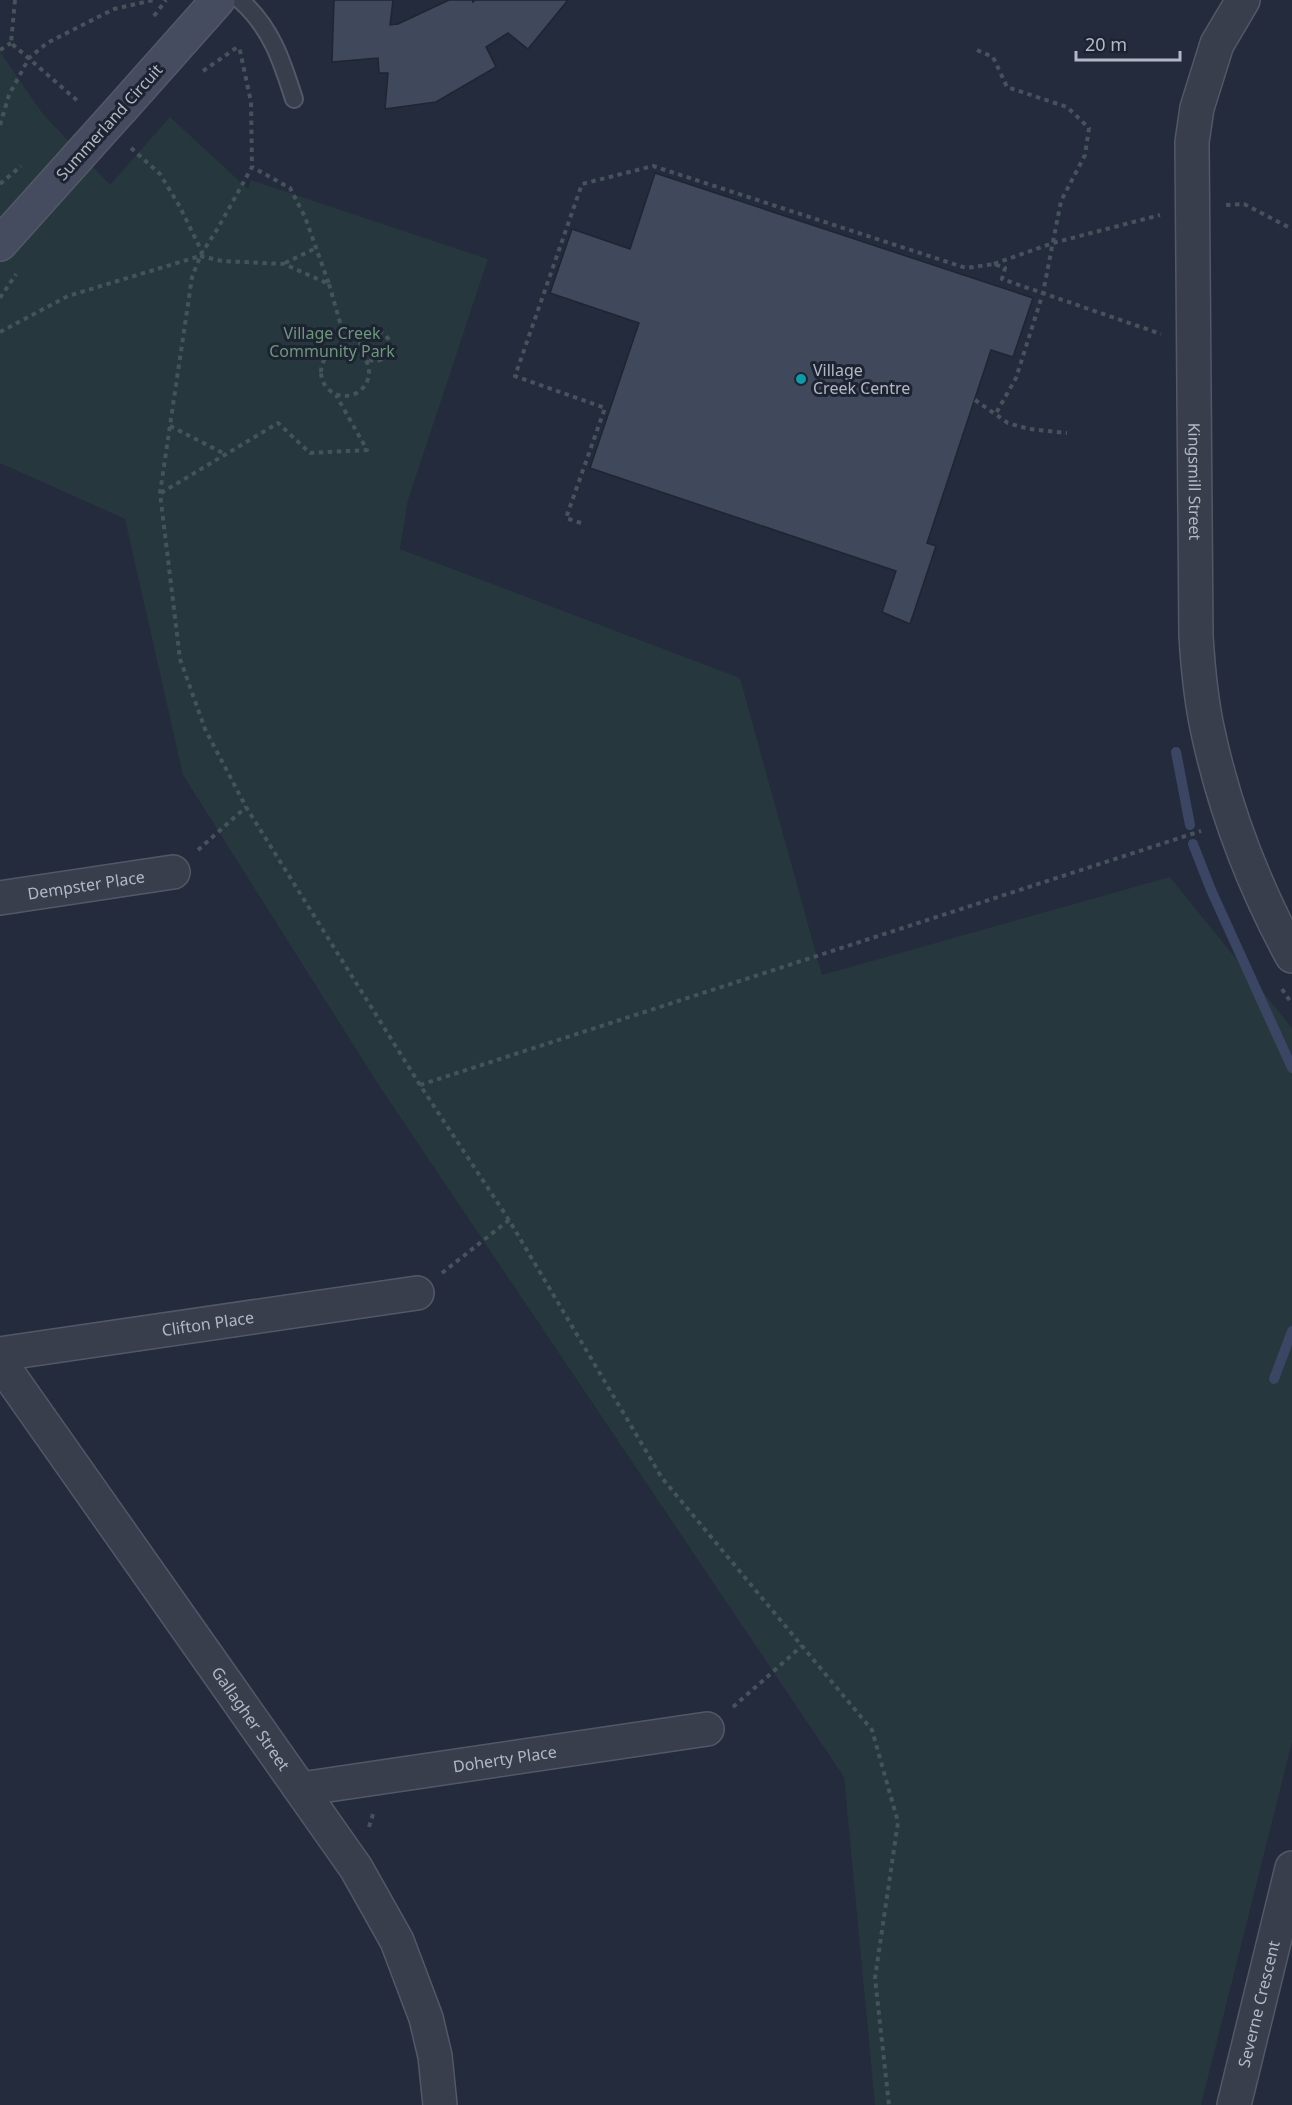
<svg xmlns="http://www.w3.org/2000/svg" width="1292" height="2105" font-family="'Noto Sans',sans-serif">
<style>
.green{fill:#26373d}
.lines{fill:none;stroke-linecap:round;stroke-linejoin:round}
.stream{stroke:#3a4664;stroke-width:10}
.building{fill:#40495b;stroke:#1f2533;stroke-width:1.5}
.lane-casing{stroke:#535867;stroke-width:20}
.street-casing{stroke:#535867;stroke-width:36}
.secondary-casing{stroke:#535867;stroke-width:36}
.path{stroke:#44545a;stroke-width:4;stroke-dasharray:4.5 4.5;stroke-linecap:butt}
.lane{stroke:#383e4c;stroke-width:16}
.street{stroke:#383e4c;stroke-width:33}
.secondary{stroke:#464c5f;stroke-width:33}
.secondary-bridge-casing{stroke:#535867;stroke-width:36;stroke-linecap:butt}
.secondary-bridge{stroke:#464c5f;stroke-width:33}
.culture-dot{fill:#0f9aa8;stroke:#1d2331;stroke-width:2}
.labels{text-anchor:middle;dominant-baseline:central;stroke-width:6;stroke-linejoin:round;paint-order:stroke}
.street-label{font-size:16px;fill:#b3b8c7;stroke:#1d2331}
.park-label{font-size:16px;fill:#6b987b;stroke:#1d2331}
.poi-label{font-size:16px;fill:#b3b8c7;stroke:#1d2331;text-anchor:start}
</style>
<rect width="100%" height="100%" fill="#242b3c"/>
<path class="green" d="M0,52L43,114L110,185L170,117L248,189L251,180L488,259L408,500L400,549L740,678L822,975L1170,877L1292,1028V1742L1201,2105H875L844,1777L378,1084L183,775L125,519L0,463Z"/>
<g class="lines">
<path class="stream" d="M1176,752L1190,825
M1193,844L1211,890L1292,1068
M1274,1379L1292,1331"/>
</g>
<path class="building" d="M334,0H393L390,25L398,24L449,0H472L473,2L475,0H568L528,49L508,33L486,47L496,67L436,102L385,109L388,73H379L378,58L332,62Z
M655,173L1033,298L1013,357L991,350L927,543L936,546L910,624L882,612L896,571L590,468L639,323L550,293L572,229L630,249Z"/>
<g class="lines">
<g class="lane-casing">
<path id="lane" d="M240,0C271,27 282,61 294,99"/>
</g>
<g class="street-casing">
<g id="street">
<path id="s1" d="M1243,0L1217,44L1197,108L1192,142L1196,636C1198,668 1201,701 1208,732C1225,811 1254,886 1292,956"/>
<path id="s2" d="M0,898L173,872"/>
<path id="s3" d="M0,1354L417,1293"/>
<path id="s4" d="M0,1362L356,1868L397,1941L426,2018L435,2056L440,2105"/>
<path id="s5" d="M301,1789L707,1729"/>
<path id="s6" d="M1234,2105L1292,1868"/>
</g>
</g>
<g class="secondary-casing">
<path id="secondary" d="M122,108L218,0
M0,244L86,148"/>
</g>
<path class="path" d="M15,0L11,43L80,103
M154,16L166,0
M0,50L11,43
M977,50L993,57L1007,87L1067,107L1089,128L1085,155L1061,201L1043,293L1016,378L995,415
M203,71L239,46
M0,125L9,95L29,58L47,43L114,9L154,0
M131,148L160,174L180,207L202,252L192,277L160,493L180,659L205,729L246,807L420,1085L509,1220L662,1478L872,1730L898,1822L875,1978L889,2105
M0,184L21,166
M1226,205L1244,204L1292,229
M200,256L222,261L284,264L329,284L305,217L290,188L252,167
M285,263L316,248
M994,264L1053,243L1160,215
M329,284L347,347
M0,298L16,274
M360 346a15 15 0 1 1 30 0a15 15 0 1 1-30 0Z
M0,332L68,296L200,256L218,228L252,167L251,102L239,46
M321 372a24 24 0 1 1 48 0a24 24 0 1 1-48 0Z
M975,400L1008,423L1029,429L1067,433
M170,426L225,454
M161,493L278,423L310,453L367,450L336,395
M581,523L566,518L605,408L515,376L582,184L653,166L966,268L994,264L1005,268L1002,279L1161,334
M198,850L246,807
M1282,989L1292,1004
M420,1085L1201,831
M442,1273L509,1220
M733,1707L802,1646
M369,1827L374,1811"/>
<use href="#lane" class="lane"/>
<use href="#street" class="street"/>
<use href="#secondary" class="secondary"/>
<g class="secondary-bridge-casing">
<path id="secondary-bridge" d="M86,148L122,108"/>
</g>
<use href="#secondary-bridge" class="secondary-bridge"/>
</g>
<circle class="culture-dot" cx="801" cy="379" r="6"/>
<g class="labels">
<g class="street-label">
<text transform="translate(109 122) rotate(-48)">Summerland Circuit</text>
<text stroke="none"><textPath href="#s1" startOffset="492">Kingsmill Street</textPath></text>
<text stroke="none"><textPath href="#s2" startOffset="87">Dempster Place</textPath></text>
<text stroke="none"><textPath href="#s3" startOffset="210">Clifton Place</textPath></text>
<text stroke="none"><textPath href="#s4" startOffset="436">Gallagher Street</textPath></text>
<text stroke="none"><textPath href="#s5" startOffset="206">Doherty Place</textPath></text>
<text stroke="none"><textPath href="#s6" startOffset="104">Severne Crescent</textPath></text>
</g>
<g class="park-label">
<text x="332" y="333">Village Creek<tspan x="332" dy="18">Community Park</tspan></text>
</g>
<g class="poi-label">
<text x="813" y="370">Village<tspan x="813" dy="18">Creek Centre</tspan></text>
</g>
</g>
<path d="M1076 51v9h104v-9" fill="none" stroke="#b3b8c7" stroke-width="3"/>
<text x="1085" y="51" font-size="18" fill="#b3b8c7" stroke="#1d2331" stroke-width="4.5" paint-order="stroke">20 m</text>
</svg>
